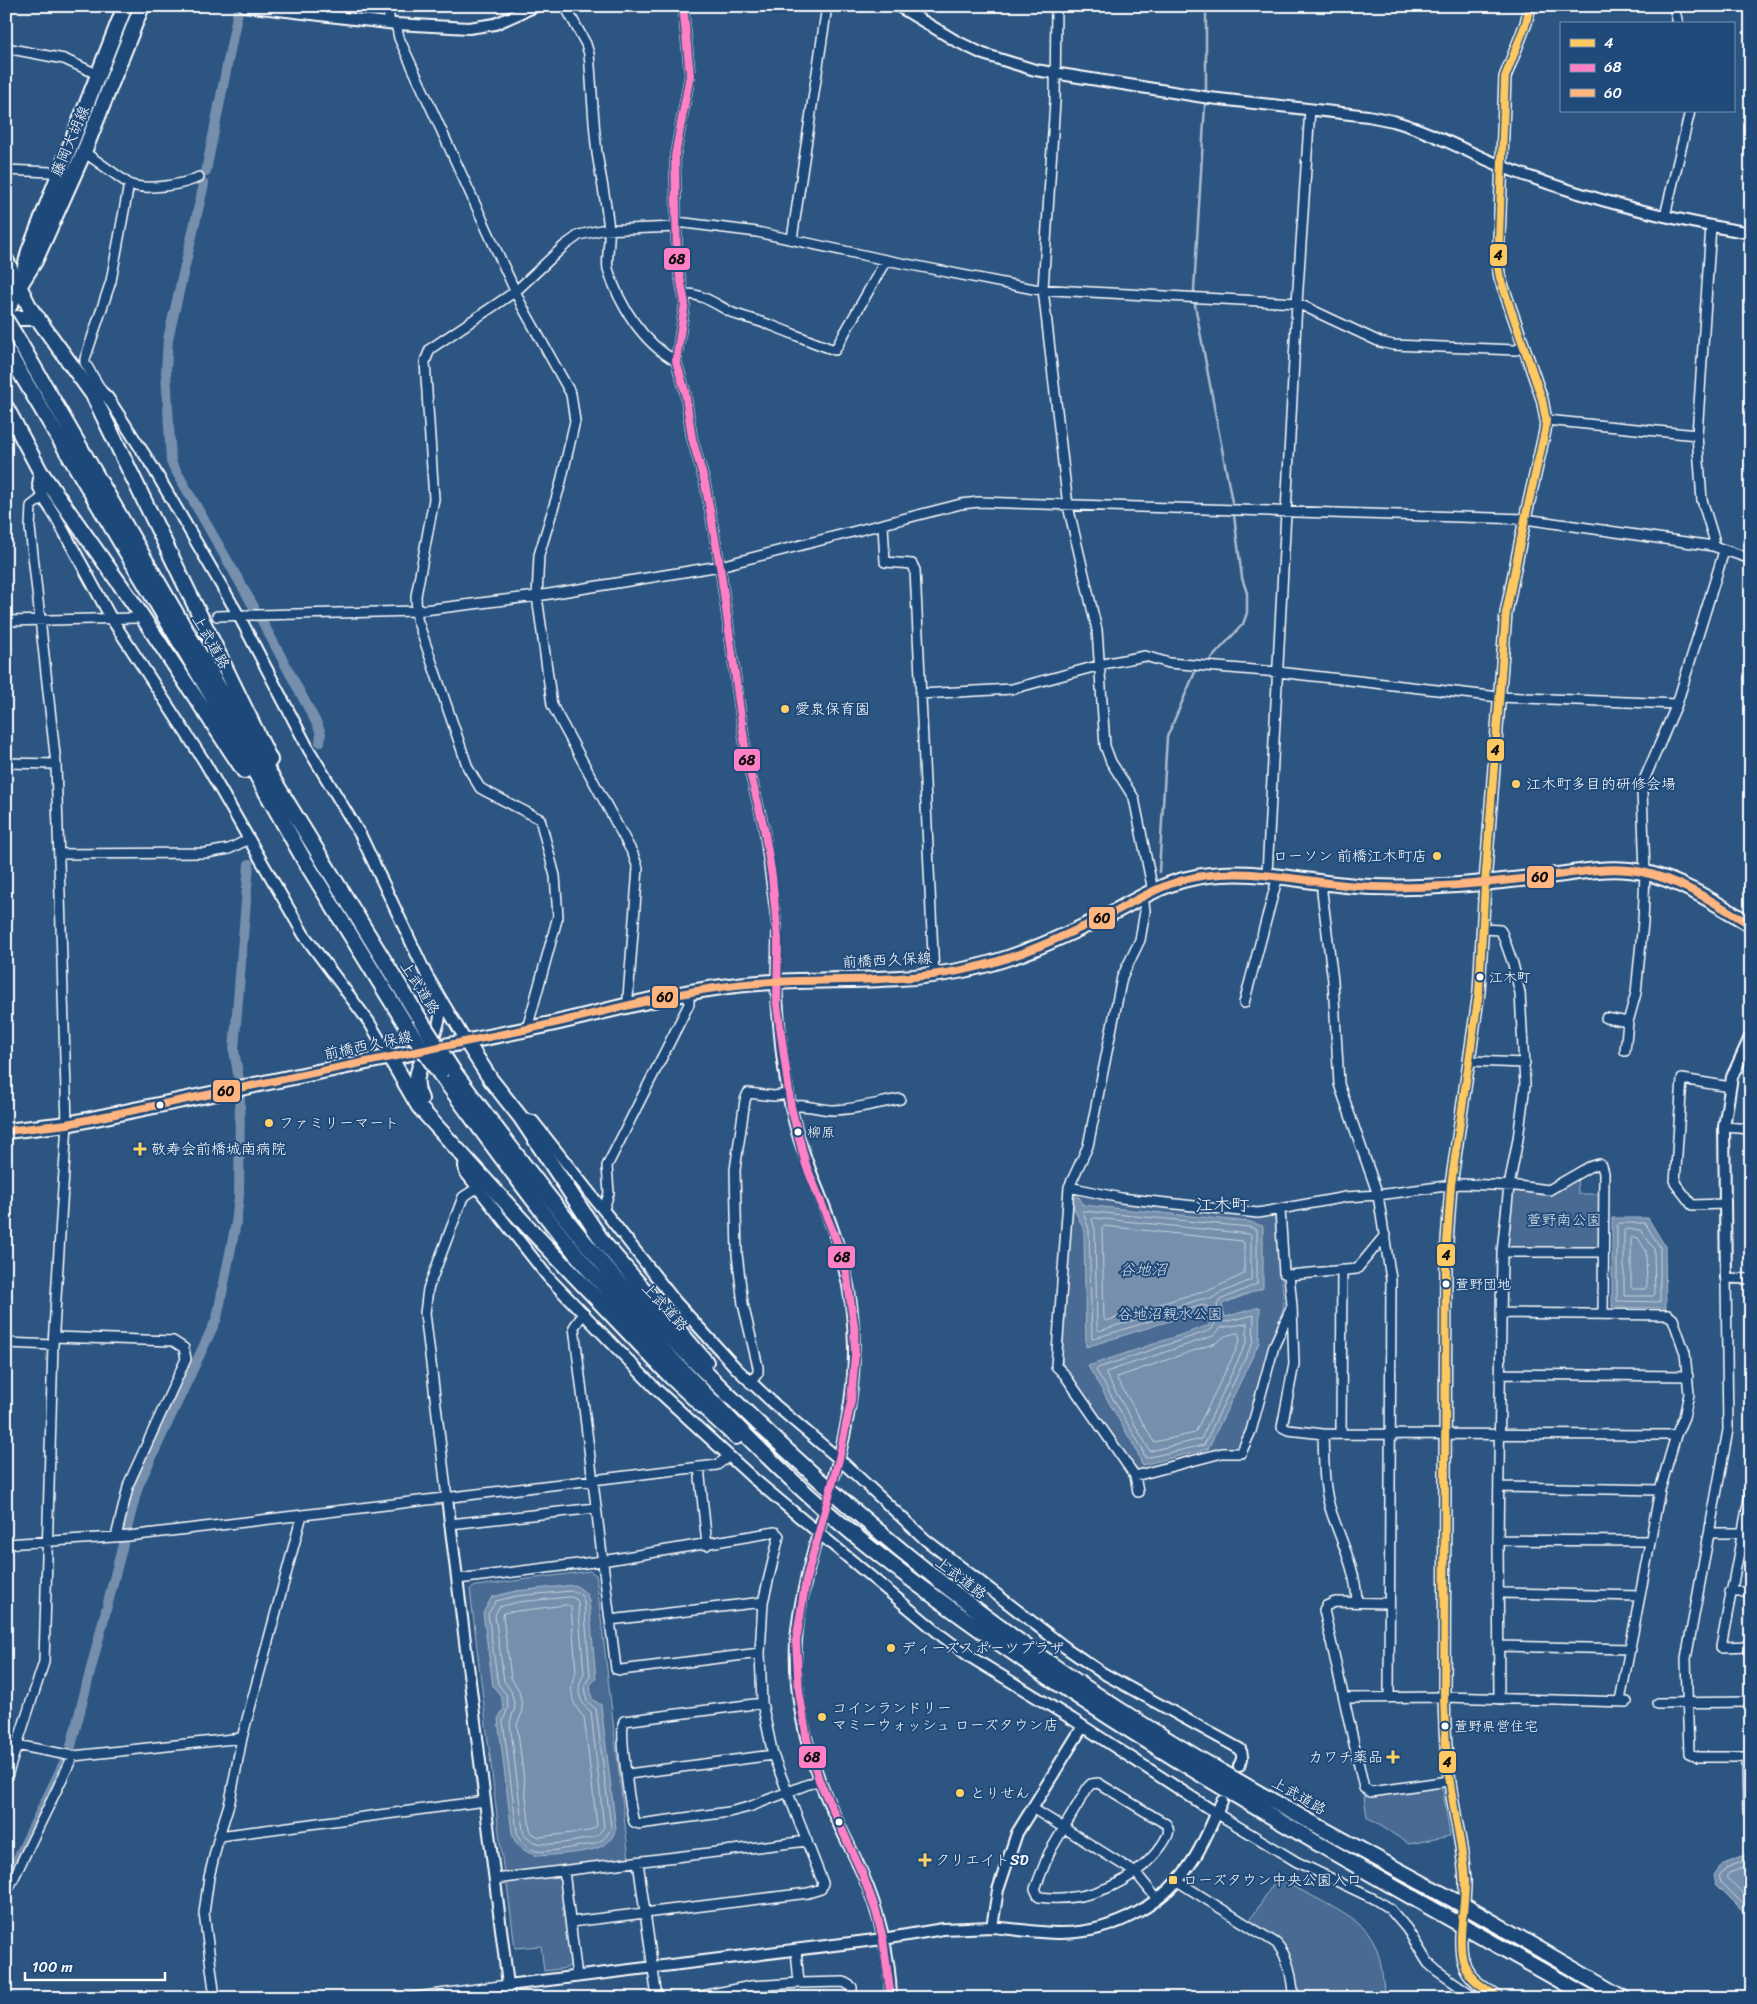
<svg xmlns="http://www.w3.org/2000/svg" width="1757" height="2004" font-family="Sriracha,'Klee One',sans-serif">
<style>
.green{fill:#486b92;stroke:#a4b5c8}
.water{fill:#748fad;stroke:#acbcce}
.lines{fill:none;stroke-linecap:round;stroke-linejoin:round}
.shore{stroke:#c7d2de;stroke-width:1}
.stream{stroke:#acbcce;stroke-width:2.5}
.canal{stroke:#748fad;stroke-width:10}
.minor-tunnel{stroke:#4c6e95;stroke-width:9;stroke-dasharray:9 4.5;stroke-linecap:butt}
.minor-casing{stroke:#fff;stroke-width:12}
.tertiary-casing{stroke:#fff;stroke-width:14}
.primary-casing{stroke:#fff;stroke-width:18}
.trunk-casing{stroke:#fff;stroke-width:18}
.minor{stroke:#1f4a7a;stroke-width:9}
.tertiary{stroke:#1f4a7a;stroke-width:10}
.primary{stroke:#1f4a7a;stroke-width:14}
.trunk{stroke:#1f4a7a;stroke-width:14}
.trunk-bridge-casing{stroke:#fff;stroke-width:18;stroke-linecap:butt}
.trunk-bridge{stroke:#1f4a7a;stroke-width:14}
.bus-1-casing{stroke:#1f4a7a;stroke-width:11}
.bus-2-casing{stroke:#1f4a7a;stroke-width:11}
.bus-3-casing{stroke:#1f4a7a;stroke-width:11}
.bus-1{stroke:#fdc960;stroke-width:8}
.bus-2{stroke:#ff80c5;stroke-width:8}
.bus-3{stroke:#ffb580;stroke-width:8}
.poi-dot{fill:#ffd166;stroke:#1f4a7a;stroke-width:2}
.bus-dot{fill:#fff;stroke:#1f4a7a;stroke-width:2}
.labels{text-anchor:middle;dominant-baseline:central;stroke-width:4;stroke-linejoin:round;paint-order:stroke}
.bus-label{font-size:14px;fill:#fff;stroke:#1f4a7a;text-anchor:start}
.street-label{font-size:15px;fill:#fff;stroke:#1f4a7a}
.poi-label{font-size:15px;fill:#fff;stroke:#1f4a7a;text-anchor:start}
.park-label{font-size:15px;fill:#dae1e9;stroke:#1f4a7a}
.water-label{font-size:16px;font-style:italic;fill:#d5dde6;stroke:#1f4a7a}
.quarter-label{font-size:18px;fill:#fff;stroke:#1f4a7a}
.line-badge{stroke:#1f4a7a;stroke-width:2}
.pale-badge-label{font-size:14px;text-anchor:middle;font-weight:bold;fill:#111}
</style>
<rect width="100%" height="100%" fill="#2c5582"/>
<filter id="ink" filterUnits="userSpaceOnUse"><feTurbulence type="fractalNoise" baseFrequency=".02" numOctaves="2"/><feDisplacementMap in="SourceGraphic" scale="10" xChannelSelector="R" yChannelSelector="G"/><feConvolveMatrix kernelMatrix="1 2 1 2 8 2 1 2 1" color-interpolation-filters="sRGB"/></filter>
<g filter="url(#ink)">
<path class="green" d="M1577,1177L1578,1194H1600V1243L1596,1249H1512L1506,1243L1511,1193L1515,1189L1548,1195Z
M1072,1193L1163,1206L1276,1215L1284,1305L1255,1397L1247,1430L1237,1448L1219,1450L1144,1471L1137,1470L1064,1368L1061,1355Z
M590,1571L596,1575L629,1859L504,1874L470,1589L476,1586Z
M1440,1787L1443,1791L1450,1836L1409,1844L1367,1817L1364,1797Z
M558,1876L562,1879L572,1962L567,1968L544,1971L541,1946L515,1948L507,1884L510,1881Z
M1281,1880C1303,1892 1355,1915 1369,1934C1382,1951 1382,1978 1385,1998H1299L1293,1962L1284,1944L1249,1922L1275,1881Z"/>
<path class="water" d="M1072,1196L1079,1197L1083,1205L1250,1222L1263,1226V1288L1222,1304L1225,1317L1260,1307L1259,1343L1208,1449L1142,1465L1137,1451L1088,1366L1210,1325L1205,1310L1086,1347L1084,1230L1072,1204Z
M1612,1218H1648L1665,1246L1666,1308L1612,1307Z
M574,1585C582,1589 587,1592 589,1601L596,1679L590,1685L592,1699L601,1705L616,1829C613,1836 611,1841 604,1845C592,1853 552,1855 536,1856C524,1851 515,1846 512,1833L498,1719L504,1708L501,1696L493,1686L483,1613L492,1597L516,1591Z
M1751,1853V1919L1716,1884L1714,1875L1723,1863Z"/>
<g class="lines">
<path class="shore" d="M1083,1211L1249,1227L1257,1230V1284L1220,1300L1217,1305L1220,1318L1224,1322L1254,1315L1253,1342L1204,1445L1145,1458L1142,1448L1096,1370L1098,1368L1211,1330L1215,1324L1210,1308L1203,1305L1092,1339L1089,1230Z
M1095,1218L1250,1234L1251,1236V1280L1218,1294L1211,1299H1201L1099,1331L1097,1329L1095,1229L1092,1220Z
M1620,1223H1645L1660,1247V1302L1617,1301V1226Z
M1105,1226L1242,1241L1244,1243V1274L1208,1291L1199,1292L1106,1321L1104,1319L1102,1229Z
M1626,1229L1641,1230L1654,1249L1655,1294L1653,1296H1626L1624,1295V1232Z
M1633,1237L1638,1238L1646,1251L1647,1286L1645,1289H1633L1631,1287V1239Z
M1247,1324V1341L1201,1439L1150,1451L1106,1375V1372L1213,1336L1221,1328Z
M1238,1333L1240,1339L1235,1352L1195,1433L1154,1442L1117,1379V1377L1216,1343L1225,1336Z
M573,1591L580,1594L584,1601L590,1676L585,1685L587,1701L596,1709L611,1828C607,1837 602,1841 593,1844C579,1846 548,1853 536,1851C527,1849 519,1841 517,1832L503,1721L508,1707L506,1694L498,1684L488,1614L496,1601L517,1596Z
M571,1597L576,1599L578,1602L584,1674C575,1689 579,1702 591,1712L604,1827L598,1835L591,1838C574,1841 529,1853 523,1831L510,1722L515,1707L511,1691L504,1681L495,1615L499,1607L518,1602Z
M568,1605L571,1607L576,1672C568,1687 571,1705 584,1717L597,1826L589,1831L539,1837L532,1833L530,1829L517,1724L522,1713V1706L519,1690L511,1678L503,1616L504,1613Z
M1751,1858L1726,1868L1719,1876L1721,1882L1751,1912
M1751,1865L1729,1873L1726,1877L1751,1903"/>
<path class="stream" d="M1206,89V6
M1205,105L1194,290L1195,305L1232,502
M1210,660L1243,624L1247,613V593L1242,578L1234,515
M1159,872L1167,737L1195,672"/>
<path class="canal" d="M206,171L238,11
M204,184L168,339L166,371L171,462L254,607
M262,621L318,726L321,734L320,742
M239,1079L234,1051L235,1037L249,864
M6,1883L70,1750L138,1486L217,1318L236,1223L239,1196L240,1094"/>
<path class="minor-tunnel" d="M140,618L217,616"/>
<g class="minor-casing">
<path id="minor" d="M389,6V23
M565,6L586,44L589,54C592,87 593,120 597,153C601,179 607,205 609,231C610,242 606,261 608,269C619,305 643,343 676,361
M683,6L690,75L675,156L677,262L685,303L676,361L685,391L692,438L705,483L720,566L747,760L764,828L777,927L776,982
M1056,6L1055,101L1043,289L1068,506L1097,630L1105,746L1111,762L1134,798L1153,891
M1674,6L1678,24
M396,24L399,38L522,306L571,394L575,421L560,486L539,555L537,596L552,705L633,854L638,868L628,997L629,1006
M6,48L64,59L99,75
M84,152L129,184C144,191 184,185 199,177
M6,170L50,172L60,174
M1665,216L1690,111
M677,222L757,232L886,260L1034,289L1297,303L1380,342L1393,345L1516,350L1523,347
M1711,226L1697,435L1702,500L1714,539L1713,546
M792,239L827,6
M685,294C703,293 719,307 735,314C747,318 760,321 773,326C794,334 813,343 835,350L886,260
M103,393L85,363V359L111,281L129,184
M1546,420L1697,435
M883,525L885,562L912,564L915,570L934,975
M217,616L416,611L537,596L720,566L961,504L979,502L1525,519L1713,546L1751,559
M6,621L136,618
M920,694L1012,689L1108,663L1145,656L1169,663L1278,672L1499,697L1677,704
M6,763L56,764
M59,854L206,853L229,849L249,839
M1267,874L1297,303L1310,109
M1323,882L1322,892L1333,981L1339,1084L1378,1195L1391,1279L1389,1697
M1484,929L1500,930L1502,933L1513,964L1520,993L1525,1085L1518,1139L1509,1186L1502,1252L1498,1540L1499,1699
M1244,1003L1278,876
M1606,1018L1628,1022
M527,1029L558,916L555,876L540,819L487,792L480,788L468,768L417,619L416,596L434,499L425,362L430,349L516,291L564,246L579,235L601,230L677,227
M1625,1051L1628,1022L1636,993L1643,922L1645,872L1642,792L1644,780L1677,704L1724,551
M1471,1061L1525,1063
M791,1107C805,1103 819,1110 834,1110C856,1109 878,1103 900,1099
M1724,1127L1751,1129
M1069,1187L1121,1198L1258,1213L1346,1197L1378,1195L1461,1184L1517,1186L1549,1190L1589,1167L1599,1164L1602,1166L1604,1173L1603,1314
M1724,1204L1692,1205L1675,1183L1682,1079L1730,1087
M604,1209L609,1193L607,1166L689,1004V992
M1280,1210L1284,1273L1289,1275L1292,1306L1294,1364L1282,1427L1288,1430L1323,1434L1676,1435
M1502,1252H1603
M1289,1275L1357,1269L1385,1235
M1751,1279L1726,1278L1728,1430L1686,1659L1689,1753L1698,1757H1751
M584,1313L574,1327L616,1669L621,1670L760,1653
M1501,1313L1668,1315L1673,1319L1685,1353L1689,1394L1684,1417L1676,1435L1660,1490L1620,1701
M54,1337L173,1341L184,1348L186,1359L129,1483L116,1537
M6,1343L53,1345
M1500,1374L1688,1376
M750,1383L758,1373V1367L743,1304L737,1254L735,1170L745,1100L748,1093L774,1096L788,1094
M1341,1433L1342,1270
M1323,1434C1324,1460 1323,1489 1332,1514C1342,1543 1356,1570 1357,1602
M699,1467L707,1545
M1135,1476L1222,1453H1241L1251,1431L1274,1346L1292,1306
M1499,1487L1660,1490
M1751,1488L1721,1647L1751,1646
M1138,1492L1135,1476L1064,1374L1056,1366L1069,1187L1088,1146L1122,977L1140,940L1145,911L1143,896
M447,1498L425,1313L428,1289L463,1197L477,1188
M450,1524L596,1508
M1710,1533H1751
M1498,1540L1649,1541
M6,1544L129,1536L717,1465L728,1457
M458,1579L602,1561L775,1532L779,1536L763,1602L760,1653L762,1703L773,1755L823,1883L821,1889L808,1893L571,1922
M1730,1592H1751
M1503,1593L1640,1596
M1389,1603L1335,1602L1326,1606L1324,1610L1364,1788L1371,1792L1449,1781
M610,1620L763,1602
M1499,1646L1631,1649
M1344,1698L1444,1697L1627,1702
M762,1703L624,1721C619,1732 630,1808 634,1822L639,1824L729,1812L749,1807L819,1780
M1658,1703L1751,1702
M6,1743L73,1756L242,1738
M1747,1757L1748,1812H1751
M628,1774L773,1755
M6,1779L44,1662L53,1345L67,1124L56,764L30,528L31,506L43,497
M1098,1783L1166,1824C1172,1832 1166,1838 1162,1845C1134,1884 1086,1903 1039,1897L1035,1889L1049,1853L1088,1787L1091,1784Z
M1032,1808L1136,1873L1157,1899
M1216,1813L1297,1862L1374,1899L1390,1909L1407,1929L1428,1963L1436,1970L1476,1998
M219,1836L485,1801
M638,1862L657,1998
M564,1871L577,1977
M495,1879L807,1841
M1177,1881L1276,1943C1290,1958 1291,1977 1294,1998
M6,1894L73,1756
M796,1950L799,1983
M215,1998L204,1913L209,1877L219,1836L230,1801L242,1738L302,1515
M409,1998L508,1985L510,1998
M692,1998L751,1986L799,1983L844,1982L852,1987V1998"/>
</g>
<g class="tertiary-casing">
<path id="tertiary" d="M244,6L396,24L469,28L495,24L536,6
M898,6L956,41L983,54L1035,70L1210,98L1368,116L1393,121C1436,133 1474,156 1516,172C1592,200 1671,220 1751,233
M93,395L103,393L108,398L152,466L239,616L309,750L361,836L426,974L466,1041
M40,471L38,485L43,497L56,517L111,618L204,761L304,935L369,1022L390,1057
M776,982C779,1030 783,1081 796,1128C807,1169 827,1207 839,1249C863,1327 856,1399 834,1476
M431,1043C438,1027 444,1014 437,998
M521,1118L533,1121L676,1302L736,1368L774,1404L839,1459L926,1540L1066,1648L1101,1672L1240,1749C1243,1755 1243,1759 1239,1766
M465,1157L464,1166L465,1172L548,1277L656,1389L754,1479L942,1636L969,1656L1072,1719L1216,1813
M1726,1278L1724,1127L1732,1077L1751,1035
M447,1498L508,1985L883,1939L943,1929L992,1927L998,1890L1017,1833L1083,1726
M822,1519C811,1559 799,1600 796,1641C794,1687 803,1736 819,1779C831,1812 848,1841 862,1873C879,1911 890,1956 891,1998
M992,1927C1014,1929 1038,1933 1061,1933C1115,1933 1167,1903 1195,1857C1206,1839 1213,1820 1222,1801
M1499,1998C1486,1988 1469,1980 1464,1964C1456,1941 1466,1904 1465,1880C1463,1846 1454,1815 1450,1782C1445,1754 1445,1725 1444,1697L1446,1256L1451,1185L1479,992L1485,883L1506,613L1525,519L1545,431L1546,420L1542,399L1500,278L1498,267L1505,77L1526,23L1530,6"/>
</g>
<g class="primary-casing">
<path id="primary" d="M25,267L29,251L125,6
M6,313L20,285L35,261L84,152L142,6
M6,1131L67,1124C221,1092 374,1060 528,1029C590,1016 652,997 715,988C795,975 879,986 958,971C1013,961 1062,937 1112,913C1135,901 1157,887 1183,880C1247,863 1309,885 1373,887C1431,889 1489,883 1547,876C1577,873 1611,865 1642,872C1681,880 1717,904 1751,925"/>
</g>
<g class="trunk-casing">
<path id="trunk" d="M6,260L30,308L93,395L270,760
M6,322L17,318H38
M20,343L251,743L421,1021
M6,349L224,717L303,858L406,1025
M6,407L40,471L136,607L244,771
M466,1041L491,1080L521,1118L603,1242L706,1362
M390,1057L419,1107L528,1227L671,1377L736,1437
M454,1072C502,1136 550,1201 602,1263C645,1313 692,1360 739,1405C834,1497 933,1581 1041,1657C1173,1750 1317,1826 1459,1903C1514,1934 1568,1966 1623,1998
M440,1074C489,1140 537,1208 590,1271C610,1293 631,1315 651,1337C697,1386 744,1435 793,1481C849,1534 912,1581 975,1626C1170,1766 1382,1880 1591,1998
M421,1099C411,1080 420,1066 428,1049"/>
</g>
<use href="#minor" class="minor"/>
<use href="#tertiary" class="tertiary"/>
<use href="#primary" class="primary"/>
<use href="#trunk" class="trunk"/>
<g class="trunk-bridge-casing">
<path id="trunk-bridge" d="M6,320L20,343
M421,1021L454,1072
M406,1025L440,1074"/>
</g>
<use href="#trunk-bridge" class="trunk-bridge"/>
<g class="bus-1-casing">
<path id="bus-1" d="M1499,1998C1486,1988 1469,1980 1464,1964C1456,1941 1466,1904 1465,1880C1463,1846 1454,1815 1450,1782C1445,1754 1445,1725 1444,1697L1446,1256L1451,1185L1479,992L1485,883L1506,613L1525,519L1545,431L1546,420L1542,399L1500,278L1498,267L1505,77L1526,23L1530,6"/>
</g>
<g class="bus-2-casing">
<path id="bus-2" d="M683,6L690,75L675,156L677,262L685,303L676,361L685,391L692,438L705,483L720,566L747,760L764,828L772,876L778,939L777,1004L791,1107L806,1165L839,1247L847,1277L854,1325L855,1355L851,1401L839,1459L806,1580L796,1641L799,1691L807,1739L819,1780L862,1873L876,1911L883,1939L891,1998"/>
</g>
<g class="bus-3-casing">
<path id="bus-3" d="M6,1131L67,1124C221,1092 374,1060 528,1029C590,1016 652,997 715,988C795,975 879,986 958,971C1013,961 1062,937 1112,913C1135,901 1157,887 1183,880C1247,863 1309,885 1373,887C1431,889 1489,883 1547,876C1577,873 1611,865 1642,872C1681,880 1717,904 1751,925"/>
</g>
<use href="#bus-1" class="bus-1"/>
<use href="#bus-2" class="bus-2"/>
<use href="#bus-3" class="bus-3"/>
</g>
</g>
<g class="poi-dot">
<circle cx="785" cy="709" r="5"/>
<circle cx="1516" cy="784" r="5"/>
<circle cx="1437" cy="856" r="5"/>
<circle cx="269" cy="1123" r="5"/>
<path d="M137.5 1141.5h5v5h5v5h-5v5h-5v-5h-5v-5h5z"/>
<circle cx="891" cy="1648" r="5"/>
<circle cx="822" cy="1717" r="5"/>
<path d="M1390.5 1749.5h5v5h5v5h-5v5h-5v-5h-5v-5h5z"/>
<circle cx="960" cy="1793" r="5"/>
<path d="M922.5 1852.5h5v5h5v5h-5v5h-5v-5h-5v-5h5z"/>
<rect x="1168" y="1875" width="10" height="10" rx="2.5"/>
</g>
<g class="bus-dot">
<circle cx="1480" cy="977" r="4.5"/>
<circle cx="160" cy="1105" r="4.5"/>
<circle cx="798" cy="1132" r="4.5"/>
<circle cx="1446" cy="1284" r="4.5"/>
<circle cx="1445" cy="1726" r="4.5"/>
<circle cx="839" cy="1822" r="4.5"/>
</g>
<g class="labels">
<g class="bus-label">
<text x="1489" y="977">江木町</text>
<text x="807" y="1132">柳原</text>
<text x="1455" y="1284">萱野団地</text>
<text x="1454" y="1726">萱野県営住宅</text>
</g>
<g class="street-label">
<text transform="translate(70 141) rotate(-67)">藤岡大胡線</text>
<text transform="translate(211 642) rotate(60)">上武道路</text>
<text transform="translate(887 960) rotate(-3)">前橋西久保線</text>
<text transform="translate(420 988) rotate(58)">上武道路</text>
<text transform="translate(368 1045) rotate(-12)">前橋西久保線</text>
<text transform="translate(665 1307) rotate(47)">上武道路</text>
<text transform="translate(961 1578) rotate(37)">上武道路</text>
<text transform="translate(1299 1796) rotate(30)">上武道路</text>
</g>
<g class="poi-label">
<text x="795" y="709">愛泉保育園</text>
<text x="1526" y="784">江木町多目的研修会場</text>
<text x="1427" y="856" text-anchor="end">ローソン 前橋江木町店</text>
<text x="279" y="1123">ファミリーマート</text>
<text x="151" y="1149">敬寿会前橋城南病院</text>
<text x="901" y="1648">ディーズスポーツプラザ</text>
<text x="832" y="1708">コインランドリー<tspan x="832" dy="17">マミーウォッシュ ローズタウン店</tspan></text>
<text x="1383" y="1757" text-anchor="end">カワチ薬品</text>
<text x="970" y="1793">とりせん</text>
<text x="935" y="1860">クリエイトSD</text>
<text x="1183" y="1880">ローズタウン中央公園入口</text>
</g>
<g class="park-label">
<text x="1564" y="1220">萱野南公園</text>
<text x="1170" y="1314">谷地沼親水公園</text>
</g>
<g class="water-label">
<text x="1143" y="1269">谷地沼</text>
</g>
<g class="quarter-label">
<text x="1222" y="1205">江木町</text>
</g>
</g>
<g class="line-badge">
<rect x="1489" y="243" width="19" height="24" rx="5" fill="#fdc960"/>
<rect x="663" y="247" width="28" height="24" rx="5" fill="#ff80c5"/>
<rect x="1486" y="738" width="19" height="24" rx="5" fill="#fdc960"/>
<rect x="733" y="748" width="28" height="24" rx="5" fill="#ff80c5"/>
<rect x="1526" y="865" width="29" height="24" rx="5" fill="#ffb580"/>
<rect x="1088" y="906" width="28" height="24" rx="5" fill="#ffb580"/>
<rect x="651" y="985" width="28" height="24" rx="5" fill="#ffb580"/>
<rect x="212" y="1079" width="29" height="24" rx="5" fill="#ffb580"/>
<rect x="1436" y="1243" width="20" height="24" rx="5" fill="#fdc960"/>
<rect x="827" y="1245" width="29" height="24" rx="5" fill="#ff80c5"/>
<rect x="798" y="1745" width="29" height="24" rx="5" fill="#ff80c5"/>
<rect x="1438" y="1750" width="19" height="24" rx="5" fill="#fdc960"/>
</g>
<g class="pale-badge-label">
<text x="1498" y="260">4</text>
<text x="677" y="264">68</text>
<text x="1495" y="755">4</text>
<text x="747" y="765">68</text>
<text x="1540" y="882">60</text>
<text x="1102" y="923">60</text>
<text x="665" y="1002">60</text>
<text x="226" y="1096">60</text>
<text x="1446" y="1260">4</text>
<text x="842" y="1262">68</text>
<text x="812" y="1762">68</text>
<text x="1447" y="1767">4</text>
</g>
<rect width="1757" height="2004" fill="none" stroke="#1f4a7a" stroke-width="25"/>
<rect x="12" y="12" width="1732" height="1979" fill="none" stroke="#fff" stroke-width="2" filter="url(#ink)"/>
<rect x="1560" y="22" width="175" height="90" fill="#1f4a7a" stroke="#7992af"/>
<rect x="1570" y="39" width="25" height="8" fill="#fdc960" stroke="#7992af"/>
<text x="1604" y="48" font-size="15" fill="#ffffff">4</text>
<rect x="1570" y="64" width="25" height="8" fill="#ff80c5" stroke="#7992af"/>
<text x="1604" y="72" font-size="15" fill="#ffffff">68</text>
<rect x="1570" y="89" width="25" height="8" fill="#ffb580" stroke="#7992af"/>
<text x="1604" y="98" font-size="15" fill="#ffffff">60</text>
<path d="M25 1972v8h140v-8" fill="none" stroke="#ffffff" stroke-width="2.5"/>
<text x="32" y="1972" font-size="15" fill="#ffffff" stroke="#1f4a7a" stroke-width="4" paint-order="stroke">100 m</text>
</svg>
